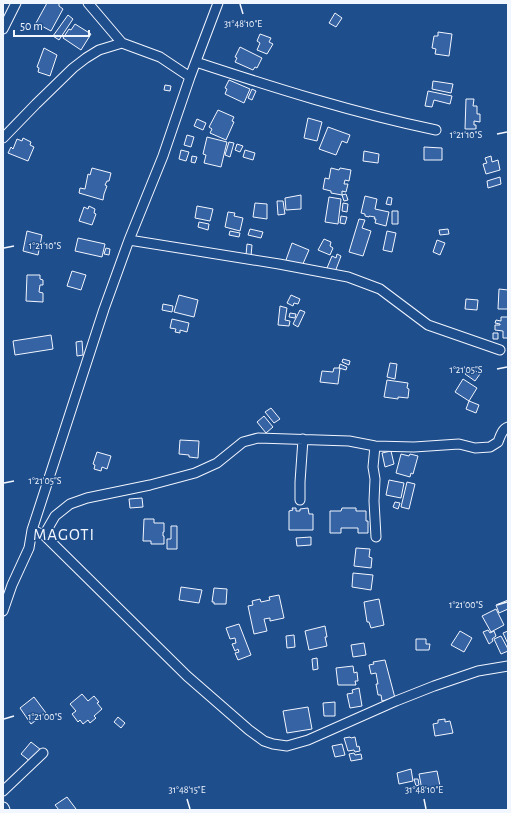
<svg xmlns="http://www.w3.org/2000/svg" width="511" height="813" font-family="'Alegreya Sans',sans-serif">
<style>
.building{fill:#3563a3;stroke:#f2f6ff}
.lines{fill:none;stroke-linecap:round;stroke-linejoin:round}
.minor-casing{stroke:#f2f6ff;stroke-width:11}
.tertiary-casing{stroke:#f2f6ff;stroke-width:13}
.minor{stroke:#1f4e8c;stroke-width:9}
.tertiary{stroke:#1f4e8c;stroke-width:11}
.ticks{fill:none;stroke:#f2f6ff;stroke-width:1.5}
.labels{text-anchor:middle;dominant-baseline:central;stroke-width:3;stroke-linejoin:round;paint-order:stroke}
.quarter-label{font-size:17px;letter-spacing:1px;fill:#f2f6ff;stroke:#1f4e8c}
.ticks-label{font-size:10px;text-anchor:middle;fill:#f2f6ff;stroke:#1f4e8c;stroke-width:3;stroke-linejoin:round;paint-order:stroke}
</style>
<rect width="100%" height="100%" fill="#1f4e8c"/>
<path class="building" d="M47,3H59V6L63,9L51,31L36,23Z
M335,13L342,18L336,27L329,23Z
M68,15L73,19L59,40L53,36Z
M75,24L91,34L81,50L63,38L69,29L71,30Z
M438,32L452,34L449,56L435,54L436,49L432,48L434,36H438Z
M260,34L271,38L269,42L273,44L267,54L257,50L260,43L257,41Z
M240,47L262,58L257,68L255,67L253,70L235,62L237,58L235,57Z
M44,48L57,55L50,76L38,72L39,68L37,67Z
M229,80L250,89L244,103L225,94L227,89L225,88Z
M433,81L453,84L451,93L432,89Z
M165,85L171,86L170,91L164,90Z
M252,89L256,91L252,100L248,98Z
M428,91L452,96L450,104L434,100L432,107L425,106Z
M466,99H474L473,106H477V114H480V122L474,121V125H476V129H465Z
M218,110L234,117L232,121L234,122L226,140L210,133L212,129L209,127Z
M308,118L322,122L317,141L304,138Z
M197,119L206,123L203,130L194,126Z
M328,127L350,135L347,143L342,141L336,155L319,149Z
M187,135L194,137L191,147L184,145Z
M207,137L227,142L221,167L204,163L206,155L203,154Z
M23,138L31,142L30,145L34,147L28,161L8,153L11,147L13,149L17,139L22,141Z
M229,142L234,143L230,157L225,155Z
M237,144L243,146L240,152L235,150Z
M424,147L442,148V160H424Z
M181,150L189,152L186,161L179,159Z
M245,150L255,153L253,160L243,157Z
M364,151L379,154L378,163L363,161Z
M192,156L197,157L195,163L191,162Z
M491,156L492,162L498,160L500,170L486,174L483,164L487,163L485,158Z
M92,168L111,173L109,181H107L105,185L107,186L104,194L103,200L79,193L80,188L85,189L88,174L90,175Z
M331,168L339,170L340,168L351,170L349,181L345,180L344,184H348L346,192L342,191V195L331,193V191L323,189L325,178L329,179Z
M500,177L501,184L488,188L487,181Z
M346,194L348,200L344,201L342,195Z
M301,195V209L286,210L285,198Z
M365,196L377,199L375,209L389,212L386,226L375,223L376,219H374L375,217L369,216V217L365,216V214L361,213Z
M329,197L341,199L338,224L325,222Z
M388,197L392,198L391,205L386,204Z
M277,201H283L285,214L278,215Z
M255,203L267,204V219L253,217Z
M343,203L348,204L347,212L342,211Z
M89,206L95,209L94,213L96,214L92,225L79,221L84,207L88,209Z
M197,206L213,209L210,221L195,218Z
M392,211H398V224H392Z
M228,212L235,213L234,216L243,218L240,231L225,227Z
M341,216L347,217L345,224L340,223Z
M359,219L365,220L362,228L371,231L363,256L349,252Z
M199,222L209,224L208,230L198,227Z
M250,229L263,232L261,238L248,235Z
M448,229L449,234L440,235L439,230Z
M27,231L42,235L38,255L23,251Z
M230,231L240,233L239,237L229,235Z
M387,231L396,233L392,252L383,250Z
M78,238L105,244L102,257L75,251Z
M324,239L331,242L330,246L333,248L330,255L318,250Z
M437,240L445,243L440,255L433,252Z
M292,243L309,250L302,266L286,260Z
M247,244L252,245L251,256L246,255Z
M106,248L110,249L109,255L104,254Z
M337,254L341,256L335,272L327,268L332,256L336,258Z
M72,271L86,275L81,290L67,286Z
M27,275H40V279L43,280V285H40L39,292L43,293V302L26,301Z
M499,289L508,290V309H498Z
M179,295L198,300L194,317L174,312Z
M291,295L300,299L298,304L294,303L293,306L287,303Z
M466,299L478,300L477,310L465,309Z
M163,304L173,306L172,312L162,310Z
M280,306L287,308L285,320L290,321L289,326L278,325Z
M300,310L305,312L298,327L293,324Z
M290,313L296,314L295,318L289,317Z
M501,317H508V338H503V331L495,330V325H500V324L495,323L496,320L501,321Z
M172,319L189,323L187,332L180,330V333L175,332L176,329L170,328Z
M493,333H498V339H493Z
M51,335L53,349L15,355L13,341Z
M82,341L83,355L77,356L76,342Z
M343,359L350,361L349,365L342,362Z
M390,363L397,364L395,379L387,377Z
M340,364L347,367L346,370L339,368Z
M470,367L480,374L475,381L465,374Z
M334,368H340L338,384L320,382L322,371L333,372Z
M463,379L477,388L469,401L455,392Z
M387,380L408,383L407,388L409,389L408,398L398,397V399L384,397Z
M469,401L479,405L476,413L466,409Z
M271,408L280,419L274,423L265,412Z
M264,416L273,427L266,433L257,422Z
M180,440L199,441L198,458L189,457V455L179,454Z
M391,451L394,464L385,467L382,453Z
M97,452L111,456L107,469L102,467L101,471L94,469L95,465L93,464Z
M401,454L409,456L410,454L418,456L413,474L411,473L410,477L396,473Z
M389,480L404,483L401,498L386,495Z
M407,482L415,484L409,509L401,507Z
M142,498L143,507L130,508L129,499Z
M395,502L400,503L398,509L393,507Z
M292,508H296V511H300V509L308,508L309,514H313V530H289V511L293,510Z
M342,508H356V511H366V521H368V533H358V528H341V533H330V511H341Z
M144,519H154V523H164V532H163V536H164V544H151V541H143Z
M171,526H177V549H167V539H171Z
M311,537V545L297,546L296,538Z
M356,548L370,549L369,557L372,558L371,568L354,566Z
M353,573L373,575L371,590L352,587Z
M181,587L202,590L199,603L179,600Z
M214,588L227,589L226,604H214V602H212Z
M279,595L284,618L270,621V618L264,619L267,631L254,634L248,606L253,605L252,601L260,599L261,602L270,600L269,597Z
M379,599L384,625L371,628L369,622H367L364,602Z
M508,600V609L499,613L496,605Z
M496,609L504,625L491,632L482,616Z
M239,624L251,655L238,660L235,653L239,652L238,649L235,651L232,644L236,643L235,638L230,639L226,628Z
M325,626L327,637H325L327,646L309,650L305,631Z
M488,630L490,633L494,631L496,636L492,639L493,641L489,644L483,632Z
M460,631L472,638L464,652L451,645Z
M508,631V644L503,633Z
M294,635L295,647L287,648L286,636Z
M501,636L508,649V651L501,654L494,639Z
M416,639H426V644H430L429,650H416Z
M364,643L366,655L353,657L351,645Z
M317,658L318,669L313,670L312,659Z
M385,660L395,698L382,701L381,695H378L376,684H378L376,673L371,674L369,665L374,664L373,662Z
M353,666L354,673L357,672L358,681H355L356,685H338L336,668Z
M359,688L362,706L350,708L347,694L353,693L352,690Z
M82,694L88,701L94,696L99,702L97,703L102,709L94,716L96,718L90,723L88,720L83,724L80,720L78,722L72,714L76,711L70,704Z
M34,697L46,713L31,724L20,708Z
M335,702V716H324L323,703Z
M308,707L312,729L287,733L283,711Z
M118,717L125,723L121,728L114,722Z
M445,719V722L450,721L453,733L435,736L433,724L438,723V720Z
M350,737L351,738L355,737L357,747L359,746L360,751L355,752L354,750L348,751L344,738Z
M31,742L41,750L31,762L21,754Z
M342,744L345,755L335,757L332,746Z
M354,753L355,755L361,754L362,759L351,761L349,754Z
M411,769L413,781L399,784L397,773Z
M437,771L440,786L422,790L419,774Z
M414,779H418L419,785L416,786Z
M67,797L76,809L74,810H59L55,805Z"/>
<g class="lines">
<g class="minor-casing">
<path id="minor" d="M88,3L122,43L160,57L190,77
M3,29L16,3
M196,62C275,88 354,113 436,130
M3,138L36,104L73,68L86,58L99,50L122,43
M129,240L279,264L348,277L380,289L428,325L500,350
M375,446L373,467L375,479L374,501L376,537
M300,500V482L303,439
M32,530L44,535L187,676L249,730L264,741L273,744L287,746L308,740L396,701L434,686L478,671L508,666
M44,535L55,516L70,504L87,498L150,485L195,473L217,463L243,442L258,438L349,441L375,446L414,447L459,444L475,448L490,447L498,442C500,437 502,429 508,427
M3,611L12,585L29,548L32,530L104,309L129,240L163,156L190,77L218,3
M3,791L43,753"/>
</g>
<g class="tertiary-casing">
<path id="tertiary" d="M3,808L4,810"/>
</g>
<use href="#minor" class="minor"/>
<use href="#tertiary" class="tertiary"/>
</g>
<path class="ticks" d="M240,4L243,14M497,134L507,132M4,248L14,246M497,369L507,367M4,483L14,481M497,605L507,602M4,719L14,716M187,799L190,809M424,799L426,809"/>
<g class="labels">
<g class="quarter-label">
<text x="64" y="534">MAGOTI</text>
</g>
</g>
<g class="ticks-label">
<text x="243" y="27">31°48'10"E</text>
<text x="466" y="138">1°21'10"S</text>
<text x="45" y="249">1°21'10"S</text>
<text x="466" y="373">1°21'05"S</text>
<text x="45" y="484">1°21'05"S</text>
<text x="466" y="608">1°21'00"S</text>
<text x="45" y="720">1°21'00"S</text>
<text x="187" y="793">31°48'15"E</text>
<text x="424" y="793">31°48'10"E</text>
</g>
<rect width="511" height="813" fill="none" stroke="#f2f6ff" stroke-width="8"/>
<path d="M14 30v6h75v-6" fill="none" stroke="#f2f6ff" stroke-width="2"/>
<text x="20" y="30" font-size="12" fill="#f2f6ff" stroke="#1f4e8c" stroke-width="3" paint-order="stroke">50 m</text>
</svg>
